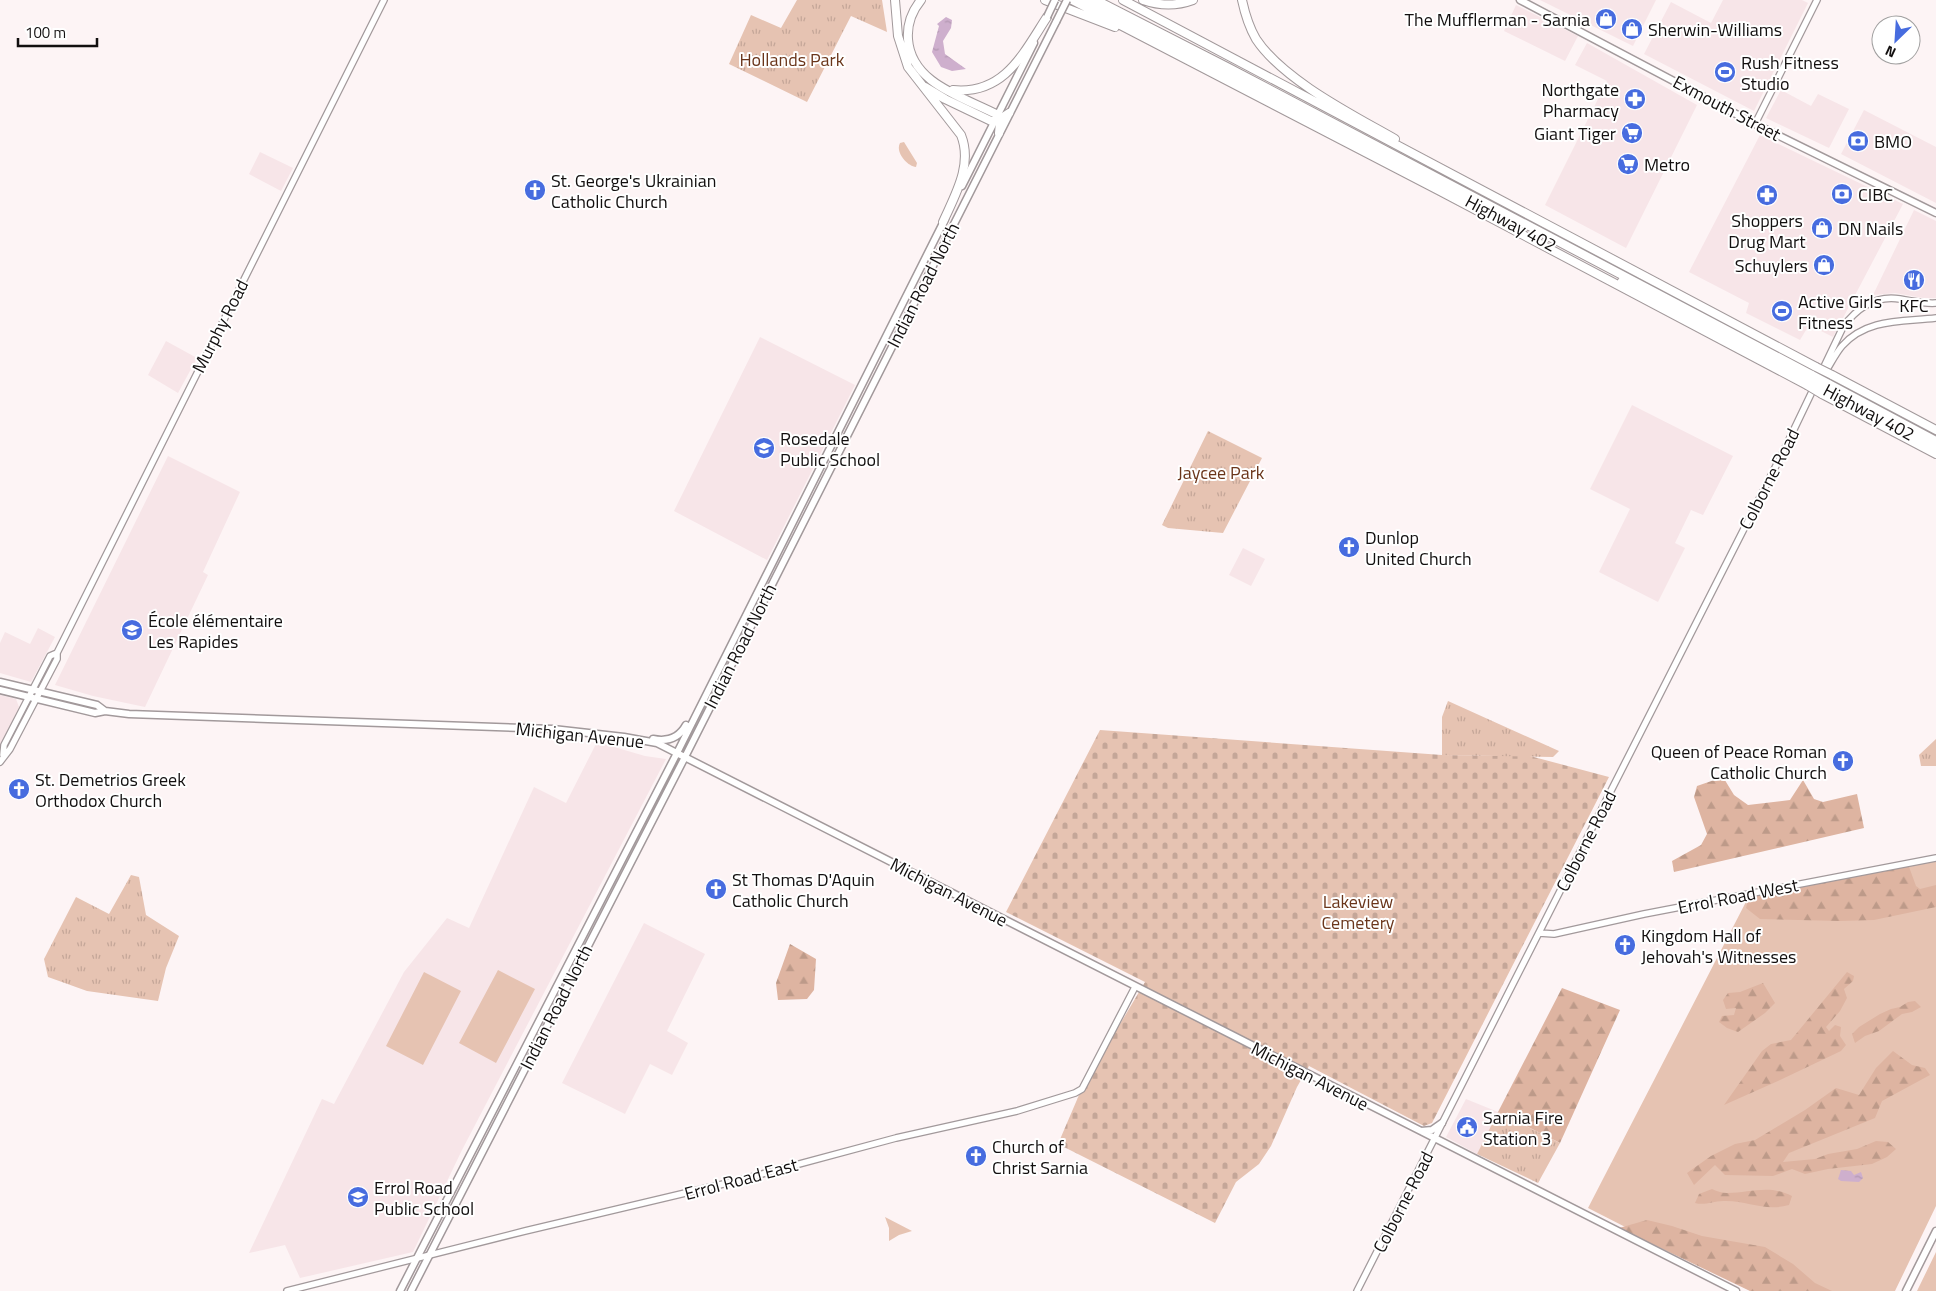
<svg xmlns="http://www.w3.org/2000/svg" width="1936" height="1291" font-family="'Titillium Web',sans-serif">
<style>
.built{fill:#f7e5e8}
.grass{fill:#e6c3b2}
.forest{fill:url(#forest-firs)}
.cemetery{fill:url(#cemetery-stones)}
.park{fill:url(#park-tufts)}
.water{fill:url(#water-ripples)}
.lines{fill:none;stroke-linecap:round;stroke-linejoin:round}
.tertiary-casing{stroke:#a2999b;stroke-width:8}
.secondary-casing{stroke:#a2999b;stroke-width:9}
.motorway-casing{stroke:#a2999b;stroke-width:10}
.tertiary{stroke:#fff;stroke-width:5.5}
.secondary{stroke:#fff;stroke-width:6}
.motorway{stroke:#fff;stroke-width:8}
.secondary-bridge-casing{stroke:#a2999b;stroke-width:9;stroke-linecap:butt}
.motorway-bridge-casing{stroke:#a2999b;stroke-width:10;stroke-linecap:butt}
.secondary-bridge{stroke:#fff;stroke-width:6}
.motorway-bridge{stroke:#fff;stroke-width:8}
.labels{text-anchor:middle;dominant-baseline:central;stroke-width:4;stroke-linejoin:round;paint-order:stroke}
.poi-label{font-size:18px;fill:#120f0f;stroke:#fff;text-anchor:start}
.park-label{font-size:18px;fill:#6a351a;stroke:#fff}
.street-label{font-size:18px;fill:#120f0f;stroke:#fff}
</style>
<defs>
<pattern id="forest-firs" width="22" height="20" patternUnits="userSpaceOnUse" patternTransform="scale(1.25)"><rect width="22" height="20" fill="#deb4a1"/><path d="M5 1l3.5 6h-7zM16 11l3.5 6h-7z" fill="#bd9a89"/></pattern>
<pattern id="cemetery-stones" width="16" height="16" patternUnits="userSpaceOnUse" patternTransform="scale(1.25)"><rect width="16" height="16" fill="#e6c3b2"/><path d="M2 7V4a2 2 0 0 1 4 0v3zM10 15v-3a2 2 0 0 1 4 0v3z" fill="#c4a698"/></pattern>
<pattern id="park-tufts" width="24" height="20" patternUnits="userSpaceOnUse" patternTransform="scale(1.25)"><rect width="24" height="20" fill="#e6c3b2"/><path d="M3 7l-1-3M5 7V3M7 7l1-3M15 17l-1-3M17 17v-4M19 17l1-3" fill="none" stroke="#c4a698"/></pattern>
<pattern id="water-ripples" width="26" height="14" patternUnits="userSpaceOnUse" patternTransform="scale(1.25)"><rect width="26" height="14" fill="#ceafcd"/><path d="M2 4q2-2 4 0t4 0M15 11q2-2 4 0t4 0" fill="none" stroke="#b095af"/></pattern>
</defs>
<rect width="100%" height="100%" fill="#fdf4f5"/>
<path class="built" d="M1540,0H1656L1633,46Z
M1723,0H1802L1808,3L1754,111L1644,54L1671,2L1711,23Z
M1516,5L1578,36L1565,61L1504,31Z
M1587,43L1697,105L1626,248L1545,205L1607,81L1575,65Z
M1781,90L1811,106L1818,94L1849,109L1829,148L1766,118Z
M1864,110L1936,147V203L1841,154Z
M1760,135L1903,204L1833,337L1809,325L1800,340L1746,313L1749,303L1689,272Z
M260,152L293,168L281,191L249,174Z
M1914,210L1936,221V298H1923L1895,293L1873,295Z
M760,337L855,385L767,560L674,511Z
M166,341L197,358L178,393L148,375Z
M1632,405L1733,456L1703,515L1691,510L1675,543L1685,548L1658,602L1599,572L1630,509L1590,489Z
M168,456L240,492L203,572L208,575L145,707L93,696L55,685Z
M1243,548L1265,559L1251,586L1229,575Z
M38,628L55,637L31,682L0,673V643L5,632L30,644Z
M0,695L16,699L19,707L0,746Z
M597,742L645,756L666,759L462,1150L413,1252L300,1278L285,1245L249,1253L322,1099L334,1104L404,972L447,918L469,928L534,787L566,803Z
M644,923L705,954L667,1031L688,1043L672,1075L650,1064L625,1114L562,1083Z
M1466,1099L1498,1112L1477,1154L1446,1137Z"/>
<path class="grass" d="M904,142L917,163L916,167C907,166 895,152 900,143Z
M1936,859V1206L1895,1291H1751L1588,1208L1749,896Z
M498,970L535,989L496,1063L459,1043Z
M424,972L461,991L423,1065L386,1046Z
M885,1217L912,1231L899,1235L889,1241V1228Z
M1936,1252V1291H1917Z"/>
<path class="forest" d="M1723,777L1734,795L1748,805L1790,800L1803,780L1814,799L1823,802L1857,794L1864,828L1674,872L1672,861L1701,845L1707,834L1694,797L1697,786Z
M1908,864L1916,886L1920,889L1936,885V907L1874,920L1840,921L1760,919L1746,908L1749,896Z
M790,944L816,959L814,990L807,999L778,1000L776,983Z
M1847,972L1854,976L1853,981L1844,989L1847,998L1840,1011L1826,1027L1829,1031L1835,1025L1841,1027L1840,1036L1846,1045L1841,1051L1778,1081L1724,1105L1762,1051L1771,1044L1791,1040Z
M1763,983L1775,1003L1765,1013L1738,1032L1727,1028L1719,1022L1722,1016L1734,1015L1736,1008L1726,1009L1723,1000L1728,993L1740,992Z
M1562,988L1620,1010L1560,1143L1498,1112Z
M1915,1001L1921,1007L1912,1012L1902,1014L1879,1031L1865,1036L1855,1043L1852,1034L1859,1027L1880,1014L1891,1009L1900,1007L1908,1002Z
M1893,1051L1912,1065L1925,1068L1930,1075L1882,1101L1875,1118L1789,1153L1783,1162L1815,1159L1828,1154L1857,1149L1876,1141L1888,1142L1896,1149L1887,1157L1872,1164L1828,1169L1805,1174L1792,1169L1773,1176L1725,1175L1715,1165L1694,1185L1687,1173L1711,1156L1735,1144L1755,1140L1805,1110L1836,1088L1859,1095L1876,1068Z
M1712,1189C1716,1191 1722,1193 1727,1193C1750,1193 1769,1184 1792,1196L1789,1205C1765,1212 1749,1201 1726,1201C1714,1200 1706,1206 1695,1203L1699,1194Z
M1647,1220L1672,1226L1702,1236L1765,1247L1793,1264L1815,1283L1832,1291H1750L1619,1228Z"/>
<path class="cemetery" d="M1100,730L1442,755L1530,756L1609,777L1432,1123L1424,1126L1309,1066L1297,1087L1271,1146L1259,1164L1236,1182L1215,1223L1058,1144L1082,1088L1145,982L1006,912Z"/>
<path class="park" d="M797,0H882L887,32L851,16L807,102L729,64L751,15L781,28Z
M1208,431L1262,458L1223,533L1168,528L1162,525Z
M1448,701L1559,751L1553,757L1442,755V717Z
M1936,739V766H1921L1919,755Z
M131,875L139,877L146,915L179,936L166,968L158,1001L87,991L48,977L44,959L76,897L109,914Z
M1498,1112L1560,1143L1538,1183L1477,1154Z"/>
<path class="water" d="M946,17L952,20L951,28L943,41L945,54L966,69L952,71L941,67L932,52L939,26L937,24Z
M1841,1170L1851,1171L1854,1175L1861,1172L1863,1178L1859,1182L1841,1181L1838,1179Z"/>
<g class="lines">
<g class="tertiary-casing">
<path id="tertiary" d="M1755,124L1817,0
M1826,371C1831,363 1836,353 1842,346C1867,318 1903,322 1936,318
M3,755L4,745L50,656L57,653
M0,762L10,749L57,659V653L384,0
M1539,933L1554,934L1644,914L1936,858
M287,1291L525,1231L736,1181L896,1138L1017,1111L1075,1093L1082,1089L1135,987
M1357,1291L1786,446L1843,327C1857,308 1876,295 1900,299C1913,301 1924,304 1936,303"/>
</g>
<g class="secondary-casing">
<path id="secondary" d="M1520,0L1755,124L1936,213
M962,186L1034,43
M0,682L97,705L105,711
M0,690L95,713L105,711L129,714L553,729L624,737L657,743L1736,1291
M653,739C668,742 679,738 686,725
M1421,1131L1432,1130L1442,1123
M400,1291L677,753L945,219
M411,1291L685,757L1056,22
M1906,1291L1936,1231"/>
</g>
<g class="motorway-casing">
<path id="motorway" d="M895,0L898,36L908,67L961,135C973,165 955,195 943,222
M921,0C912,11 907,25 908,39C911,84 964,97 998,115L1000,123L999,133
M1045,0L1115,27
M1072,0L1440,191L1807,385
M1084,0L1464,198
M1096,0L1229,68L1812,375
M1123,0L1816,367
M1143,0C1160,6 1177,6 1193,0
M1242,0C1245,14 1249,27 1256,39C1283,80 1353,115 1395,139
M925,87L945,99L991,121H997L1009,113
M953,90C1004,95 1023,54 1047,17
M1622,281L1809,380
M1832,375L1936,430
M1827,383L1936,441
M1825,389L1936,447
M1822,394L1936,454"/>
</g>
<use href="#tertiary" class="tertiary"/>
<use href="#secondary" class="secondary"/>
<use href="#motorway" class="motorway"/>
<g class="secondary-bridge-casing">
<path id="secondary-bridge" d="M1047,17L1055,0
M1056,22L1067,0"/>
</g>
<g class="motorway-bridge-casing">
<path id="motorway-bridge" d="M1816,367L1832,375
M1812,375L1827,383
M1809,380L1825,389
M1807,385L1822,394"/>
</g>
<use href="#secondary-bridge" class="secondary-bridge"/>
<use href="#motorway-bridge" class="motorway-bridge"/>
</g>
<defs>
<g id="shop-disc" transform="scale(1.125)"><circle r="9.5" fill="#476cdf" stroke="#fff"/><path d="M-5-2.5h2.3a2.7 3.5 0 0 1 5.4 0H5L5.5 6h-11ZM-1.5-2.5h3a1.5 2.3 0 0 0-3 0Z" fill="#fff"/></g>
<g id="stadium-disc" transform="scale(1.125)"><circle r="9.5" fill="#476cdf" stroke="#fff"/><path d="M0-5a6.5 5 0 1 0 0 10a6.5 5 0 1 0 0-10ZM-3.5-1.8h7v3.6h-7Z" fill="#fff"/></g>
<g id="pharmacy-disc" transform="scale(1.125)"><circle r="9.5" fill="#476cdf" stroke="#fff"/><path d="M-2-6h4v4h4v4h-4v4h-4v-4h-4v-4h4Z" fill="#fff"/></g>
<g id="supermarket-disc" transform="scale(1.125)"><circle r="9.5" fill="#476cdf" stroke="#fff"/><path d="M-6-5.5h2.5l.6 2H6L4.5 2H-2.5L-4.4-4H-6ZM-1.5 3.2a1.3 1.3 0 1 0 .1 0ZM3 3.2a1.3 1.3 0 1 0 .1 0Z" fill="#fff"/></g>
<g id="bank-disc" transform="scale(1.125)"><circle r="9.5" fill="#476cdf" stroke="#fff"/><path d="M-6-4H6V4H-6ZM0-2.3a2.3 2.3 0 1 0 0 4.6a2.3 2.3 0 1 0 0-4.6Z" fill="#fff"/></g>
<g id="church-disc" transform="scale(1.125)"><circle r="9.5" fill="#476cdf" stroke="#fff"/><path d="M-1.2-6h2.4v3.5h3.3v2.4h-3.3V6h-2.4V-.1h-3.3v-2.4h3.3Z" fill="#fff"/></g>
<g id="restaurant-disc" transform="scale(1.125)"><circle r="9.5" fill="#476cdf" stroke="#fff"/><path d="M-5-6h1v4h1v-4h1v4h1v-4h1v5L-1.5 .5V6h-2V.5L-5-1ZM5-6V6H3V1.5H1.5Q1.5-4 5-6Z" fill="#fff"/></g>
<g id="school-disc" transform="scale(1.125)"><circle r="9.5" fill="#476cdf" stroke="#fff"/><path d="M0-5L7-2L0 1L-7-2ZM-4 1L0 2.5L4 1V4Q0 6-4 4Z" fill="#fff"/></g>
<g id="civic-disc" transform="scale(1.125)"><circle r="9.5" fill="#476cdf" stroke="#fff"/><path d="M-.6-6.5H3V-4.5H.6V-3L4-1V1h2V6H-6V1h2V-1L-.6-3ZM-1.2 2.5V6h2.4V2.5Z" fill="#fff"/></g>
</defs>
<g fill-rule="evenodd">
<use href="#shop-disc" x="1606" y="19"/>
<use href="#shop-disc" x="1632" y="29"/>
<use href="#stadium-disc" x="1725" y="72"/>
<use href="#pharmacy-disc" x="1635" y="99"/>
<use href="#supermarket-disc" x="1632" y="133"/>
<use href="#bank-disc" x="1858" y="141"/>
<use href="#supermarket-disc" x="1628" y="164"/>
<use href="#church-disc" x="535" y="190"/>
<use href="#bank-disc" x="1842" y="194"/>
<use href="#pharmacy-disc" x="1767" y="195"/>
<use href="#shop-disc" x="1822" y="228"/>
<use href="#shop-disc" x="1824" y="265"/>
<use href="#restaurant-disc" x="1914" y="280"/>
<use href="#stadium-disc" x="1782" y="311"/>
<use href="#school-disc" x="764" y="448"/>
<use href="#church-disc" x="1349" y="547"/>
<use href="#school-disc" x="132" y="630"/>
<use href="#church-disc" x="1843" y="761"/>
<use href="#church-disc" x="19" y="789"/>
<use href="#church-disc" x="716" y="889"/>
<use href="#church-disc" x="1625" y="945"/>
<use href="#civic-disc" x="1467" y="1127"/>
<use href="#church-disc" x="976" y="1156"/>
<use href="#school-disc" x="358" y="1197"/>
</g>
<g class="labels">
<g class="poi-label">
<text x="1590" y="19" text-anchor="end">The Mufflerman - Sarnia</text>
<text x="1648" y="29">Sherwin-Williams</text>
<text x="1741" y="62">Rush Fitness<tspan x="1741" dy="21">Studio</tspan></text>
<text x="1619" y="89" text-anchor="end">Northgate<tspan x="1619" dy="21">Pharmacy</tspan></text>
<text x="1616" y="133" text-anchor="end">Giant Tiger</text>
<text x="1874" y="141">BMO</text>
<text x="1644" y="164">Metro</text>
<text x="551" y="180">St. George's Ukrainian<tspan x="551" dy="21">Catholic Church</tspan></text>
<text x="1858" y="194">CIBC</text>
<text x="1767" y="220" text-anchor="middle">Shoppers<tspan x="1767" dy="21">Drug Mart</tspan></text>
<text x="1838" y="228">DN Nails</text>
<text x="1808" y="265" text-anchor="end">Schuylers</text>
<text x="1798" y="301">Active Girls<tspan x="1798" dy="21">Fitness</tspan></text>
<text x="1914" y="305" text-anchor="middle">KFC</text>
<text x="780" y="438">Rosedale<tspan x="780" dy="21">Public School</tspan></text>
<text x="1365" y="537">Dunlop<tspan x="1365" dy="21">United Church</tspan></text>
<text x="148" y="620">École élémentaire<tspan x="148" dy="21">Les Rapides</tspan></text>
<text x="1827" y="751" text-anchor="end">Queen of Peace Roman<tspan x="1827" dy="21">Catholic Church</tspan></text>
<text x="35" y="779">St. Demetrios Greek<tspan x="35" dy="21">Orthodox Church</tspan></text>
<text x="732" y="879">St Thomas D'Aquin<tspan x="732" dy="21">Catholic Church</tspan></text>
<text x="1641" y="935">Kingdom Hall of<tspan x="1641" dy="21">Jehovah's Witnesses</tspan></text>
<text x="1483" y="1117">Sarnia Fire<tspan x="1483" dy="21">Station 3</tspan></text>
<text x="992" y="1146">Church of<tspan x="992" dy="21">Christ Sarnia</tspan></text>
<text x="374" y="1187">Errol Road<tspan x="374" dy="21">Public School</tspan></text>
</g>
<g class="park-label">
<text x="792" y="59">Hollands Park</text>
<text x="1221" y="472">Jaycee Park</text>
<text x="1358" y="901">Lakeview<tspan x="1358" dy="21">Cemetery</tspan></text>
</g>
<g class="street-label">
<text transform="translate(1727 108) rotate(28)">Exmouth Street</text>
<text transform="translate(1511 223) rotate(28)">Highway 402</text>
<text transform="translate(923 285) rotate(-63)">Indian Road North</text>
<text transform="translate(220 326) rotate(-63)">Murphy Road</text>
<text transform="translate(1869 412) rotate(28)">Highway 402</text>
<text transform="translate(1769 479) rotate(-63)">Colborne Road</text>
<text transform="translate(740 646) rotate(-63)">Indian Road North</text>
<text transform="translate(580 735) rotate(6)">Michigan Avenue</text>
<text transform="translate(1586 841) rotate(-63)">Colborne Road</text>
<text transform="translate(949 892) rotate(27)">Michigan Avenue</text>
<text transform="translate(1738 896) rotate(-11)">Errol Road West</text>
<text transform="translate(556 1007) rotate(-63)">Indian Road North</text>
<text transform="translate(1310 1076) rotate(27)">Michigan Avenue</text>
<text transform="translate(741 1179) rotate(-15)">Errol Road East</text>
<text transform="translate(1403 1202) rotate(-63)">Colborne Road</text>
</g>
</g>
<g transform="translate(1896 40) rotate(205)"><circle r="24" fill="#ffffff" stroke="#a09f9f"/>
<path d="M0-4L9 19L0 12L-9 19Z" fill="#476cdf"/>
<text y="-8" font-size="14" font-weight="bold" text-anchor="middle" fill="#120f0f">N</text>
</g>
<path d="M18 38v8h79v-8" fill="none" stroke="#120f0f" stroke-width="2.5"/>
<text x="25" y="38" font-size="15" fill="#120f0f" stroke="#ffffff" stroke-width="4" paint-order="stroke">100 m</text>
</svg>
